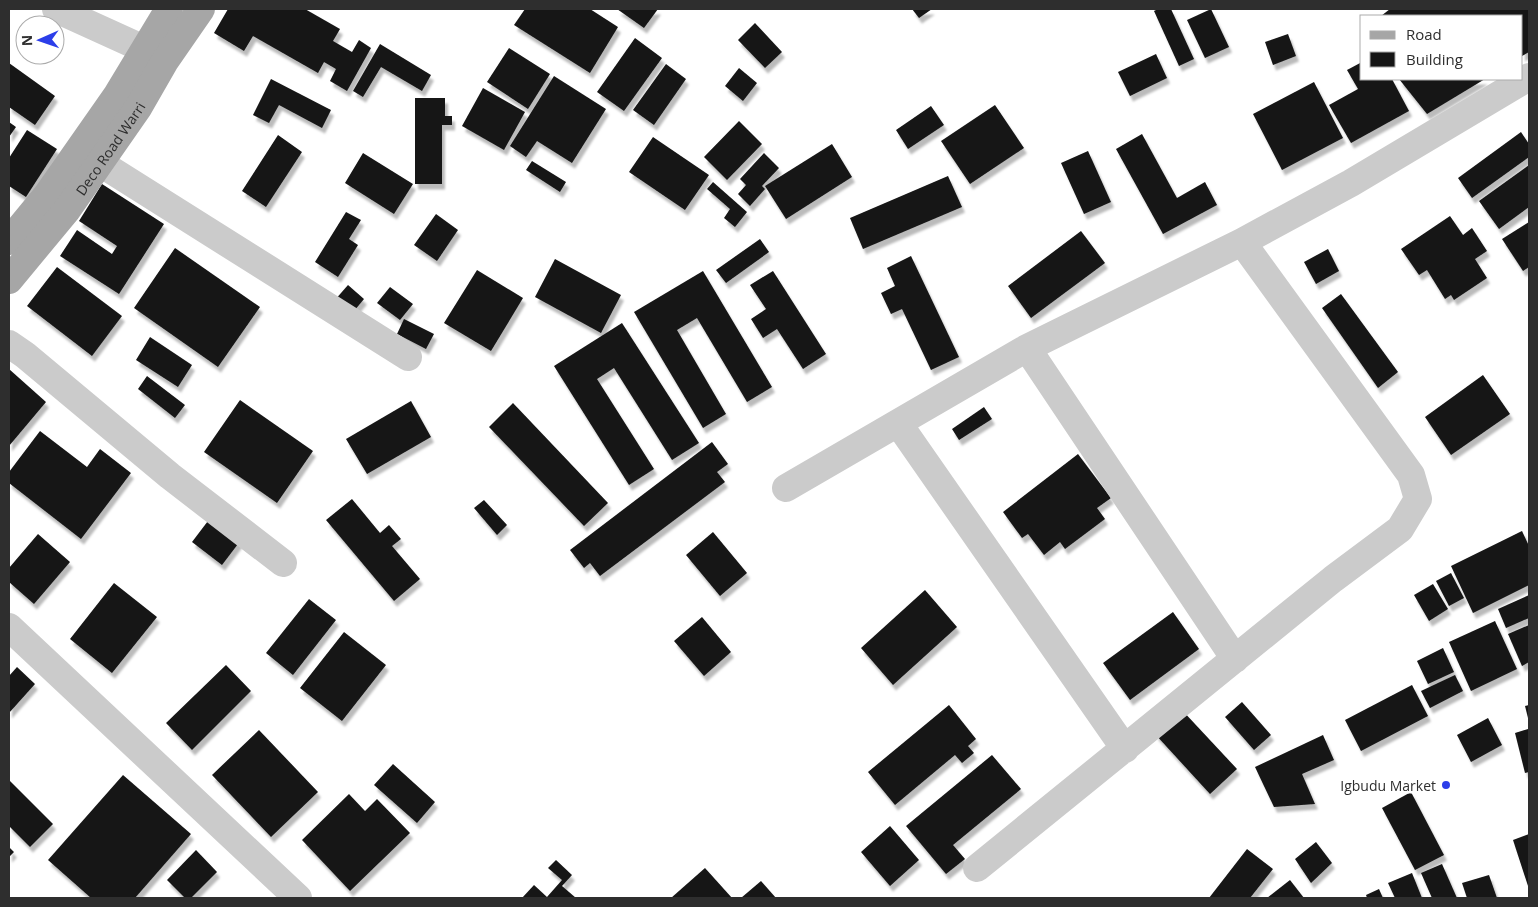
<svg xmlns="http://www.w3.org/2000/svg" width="1538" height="907" font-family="'Open Sans',sans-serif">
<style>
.building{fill:#151515;filter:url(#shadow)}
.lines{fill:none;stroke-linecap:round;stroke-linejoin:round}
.minor{stroke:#cbcbcb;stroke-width:28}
.major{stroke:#a6a6a6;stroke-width:28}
.poi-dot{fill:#2c3ee9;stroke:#fff;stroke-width:2}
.labels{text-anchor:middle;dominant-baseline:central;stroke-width:5;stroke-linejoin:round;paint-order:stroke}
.street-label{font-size:14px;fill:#2e2e2e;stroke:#fff}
.poi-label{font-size:14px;fill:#2e2e2e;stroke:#fff;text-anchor:end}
</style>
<defs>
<filter id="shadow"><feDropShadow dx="3" dy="5.5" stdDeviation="1" flood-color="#0004"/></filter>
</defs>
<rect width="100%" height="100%" fill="#fff"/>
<path class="building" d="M228,9H305L340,29L333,41L352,52L359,40L371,48L347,91L330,81L336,69L324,62L318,73L253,36L244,51L214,33Z
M525,9H590L618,27L590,73L514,25Z
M617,9H658L644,28Z
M912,9H932L919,18Z
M1158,9H1171L1194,59L1179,66L1154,11Z
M1211,9L1229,47L1205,58L1187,20Z
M1390,9H1529V52L1522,56V16H1381Z
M755,23L782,52L765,68L738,40Z
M1288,34L1296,56L1273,65L1265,42Z
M635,38L662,58L624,111L597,92Z
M380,44L431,75L422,91L381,67L363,97L353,91Z
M509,48L550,74L528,109L487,82Z
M1156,54L1167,78L1130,96L1118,72Z
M1362,62V79H1392L1409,111L1351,143L1329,105L1358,89L1347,70Z
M9,63L55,96L35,125L9,107Z
M666,64L686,79L654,125L633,110Z
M739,68L757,83L743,101L725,86Z
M554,76L606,109L572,163L537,141L526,157L510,146Z
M271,79L331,110L322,128L279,105L269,123L253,115Z
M1399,79H1485L1427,114Z
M1314,82L1343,138L1282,170L1253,114Z
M483,88L525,112L504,150L462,126Z
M415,98H445V116H452V125H442V184H415Z
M995,105L1024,148L970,184L941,141Z
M931,106L944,125L908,149L896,130Z
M739,121L762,144L727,180L704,157Z
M9,122L16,127L9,137Z
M27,130L57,149L26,197L9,186V158Z
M1521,132L1529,144V157L1472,198L1458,178Z
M1142,134L1177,198L1205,182L1217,205L1163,234L1116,149Z
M278,135L302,152L266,207L242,191Z
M653,137L709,175L685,210L629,172Z
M832,144L852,177L786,219L765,186Z
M1088,151L1111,202L1084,214L1061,163Z
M363,153L413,184L394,214L345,183Z
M764,153L779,168L762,186L765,189L750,206L738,194L746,185L740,179Z
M532,161L566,182L560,192L526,170Z
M1529,165V207L1499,229L1479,201Z
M948,176L962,207L863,249L850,218Z
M713,182L747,212L735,227L724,218L730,209L707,189Z
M102,184L164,224L119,294L60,256L77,230L112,254L117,246L79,221Z
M346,212L361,220L349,239L358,245L338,277L315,262Z
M436,214L458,230L437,261L414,245Z
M1450,216L1463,235L1472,228L1487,251L1475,259L1487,278L1454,300L1451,295L1445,299L1427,270L1419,275L1401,249Z
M1529,222V267L1523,271L1502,239Z
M1081,231L1105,263L1031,318L1008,286Z
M760,239L769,252L726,283L716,270Z
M175,248L260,307L218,367L134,308Z
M1328,249L1339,271L1316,284L1304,262Z
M911,256L959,357L931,370L902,309L891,314L881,293L895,286L887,268Z
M555,259L621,295L601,333L535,297Z
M57,267L122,316L92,356L27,306Z
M477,270L523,298L491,351L444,323Z
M703,271L772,387L747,402L697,318L677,330L726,414L703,428L634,312Z
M773,271L826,354L803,369L777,329L763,338L751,319L766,309L750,285Z
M348,285L364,299L354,311L334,301Z
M390,287L413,304L400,320L377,303Z
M1341,294L1398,372L1378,388L1322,308Z
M404,319L434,334L426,349L397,334Z
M622,323L699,443L672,460L614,368L597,379L654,469L629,485L554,366Z
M150,337L192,365L178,387L136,360Z
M9,369L46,402L9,446Z
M1483,375L1510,414L1451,455L1425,417Z
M147,376L185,405L175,418L138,389Z
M240,400L313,451L277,503L204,452Z
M411,401L431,437L367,474L346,439Z
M513,403L608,503L584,526L489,427Z
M984,407L992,419L959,440L952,429Z
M40,431L87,467L100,449L131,473L81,539L9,483V472Z
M712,442L728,464L717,472L725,482L600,576L590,563L584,568L570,550Z
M1078,454L1111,498L1097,508L1105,519L1065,549L1060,542L1044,555L1028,534L1022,538L1003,512Z
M352,499L380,533L389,525L401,539L392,546L420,579L394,601L326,520Z
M484,500L507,525L497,535L474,508Z
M211,517L241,540L222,565L192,542Z
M1522,531L1529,546V585L1473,613L1451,566Z
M713,532L747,573L720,596L686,555Z
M38,534L70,562L34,604L9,582V568Z
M1451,573L1464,598L1449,606L1436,581Z
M114,583L157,617L112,673L70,639Z
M1433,584L1448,609L1429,621L1414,595Z
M925,590L957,627L893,685L861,648Z
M1529,595V618L1506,628L1498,609Z
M309,599L336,620L293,675L266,653Z
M1173,612L1199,649L1130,700L1103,663Z
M702,617L731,652L704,676L674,641Z
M1495,621L1517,669L1471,691L1449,642Z
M1529,625V662L1522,666L1508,634Z
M344,632L386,665L342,721L300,688Z
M1443,648L1454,672L1428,684L1417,661Z
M226,665L251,691L192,750L166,723Z
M17,667L35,684L9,713V676Z
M1455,675L1463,691L1430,708L1421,691Z
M1412,685L1428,716L1361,751L1345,720Z
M1242,702L1271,735L1254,750L1225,717Z
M949,705L976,739L968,746L974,753L962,763L955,755L895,805L868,772Z
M1529,705V722L1525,706Z
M1181,709L1237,769L1210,794L1155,734Z
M1488,718L1502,745L1471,762L1457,735Z
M1528,729L1529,772L1525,773L1515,733Z
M259,730L318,792L271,837L212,775Z
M1323,735L1334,760L1302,774L1315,804L1274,807L1255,767Z
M992,755L1021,789L953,845L965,859L946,874L906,826Z
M393,764L435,802L417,823L374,785Z
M123,775L191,834L135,898H91L48,860Z
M9,780L53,824L30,847L9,826Z
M1411,792L1444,855L1415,870L1382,808Z
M349,794L365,811L377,799L410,833L350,891L302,840Z
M890,826L919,860L890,886L861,852Z
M1529,834V889L1513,840Z
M1316,842L1332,863L1311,883L1295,859Z
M9,847L14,852L9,857Z
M1247,849L1273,869L1250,898H1209Z
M196,850L217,872L191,898H185L167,880Z
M556,860L572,875L562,886L576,898H522L534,885L547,897L562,880L548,868Z
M1442,864L1457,898H1432L1421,873Z
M705,868L732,898H671Z
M1412,873L1422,898H1395L1388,883Z
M1489,875L1497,898H1467L1462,883Z
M1290,880L1304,898H1267Z
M761,881L776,898H741Z
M1379,889L1383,898H1367L1366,895Z"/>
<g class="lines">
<path class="minor" d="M56,9L144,49
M81,151L408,357
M9,344L25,355L170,476L283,563
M1027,348L1235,659
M898,423L1125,749
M786,488L1027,348L1242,242L1351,183L1529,77
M9,627L298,898
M977,868L1333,579L1400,529L1418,499L1411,475L1242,242"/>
<g class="major">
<path d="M9,241L47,195L117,95L169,9"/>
<path id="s1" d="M9,280L67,210L138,108L165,61L201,9"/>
</g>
</g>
<circle class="poi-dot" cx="1446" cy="785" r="5"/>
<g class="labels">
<g class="street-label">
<text stroke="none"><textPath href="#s1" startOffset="166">Deco Road Warri</textPath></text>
</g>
<g class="poi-label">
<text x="1436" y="785">Igbudu Market</text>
</g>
</g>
<rect width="1538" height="907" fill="none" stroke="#2e2e2e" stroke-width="20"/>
<rect x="1360" y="15" width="162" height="65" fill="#ffffff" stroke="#ababab"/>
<rect x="1370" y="31" width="25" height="8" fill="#a6a6a6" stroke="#ababab"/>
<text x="1406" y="40" font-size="15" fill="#2e2e2e">Road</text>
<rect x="1370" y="52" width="25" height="15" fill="#151515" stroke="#ababab"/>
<text x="1406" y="65" font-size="15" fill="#2e2e2e">Building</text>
<g transform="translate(40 40) rotate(268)"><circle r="24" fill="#ffffff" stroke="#ababab"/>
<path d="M0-4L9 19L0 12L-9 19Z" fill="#2c3ee9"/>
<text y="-8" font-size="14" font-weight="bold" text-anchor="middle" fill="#2e2e2e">N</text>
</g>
</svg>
